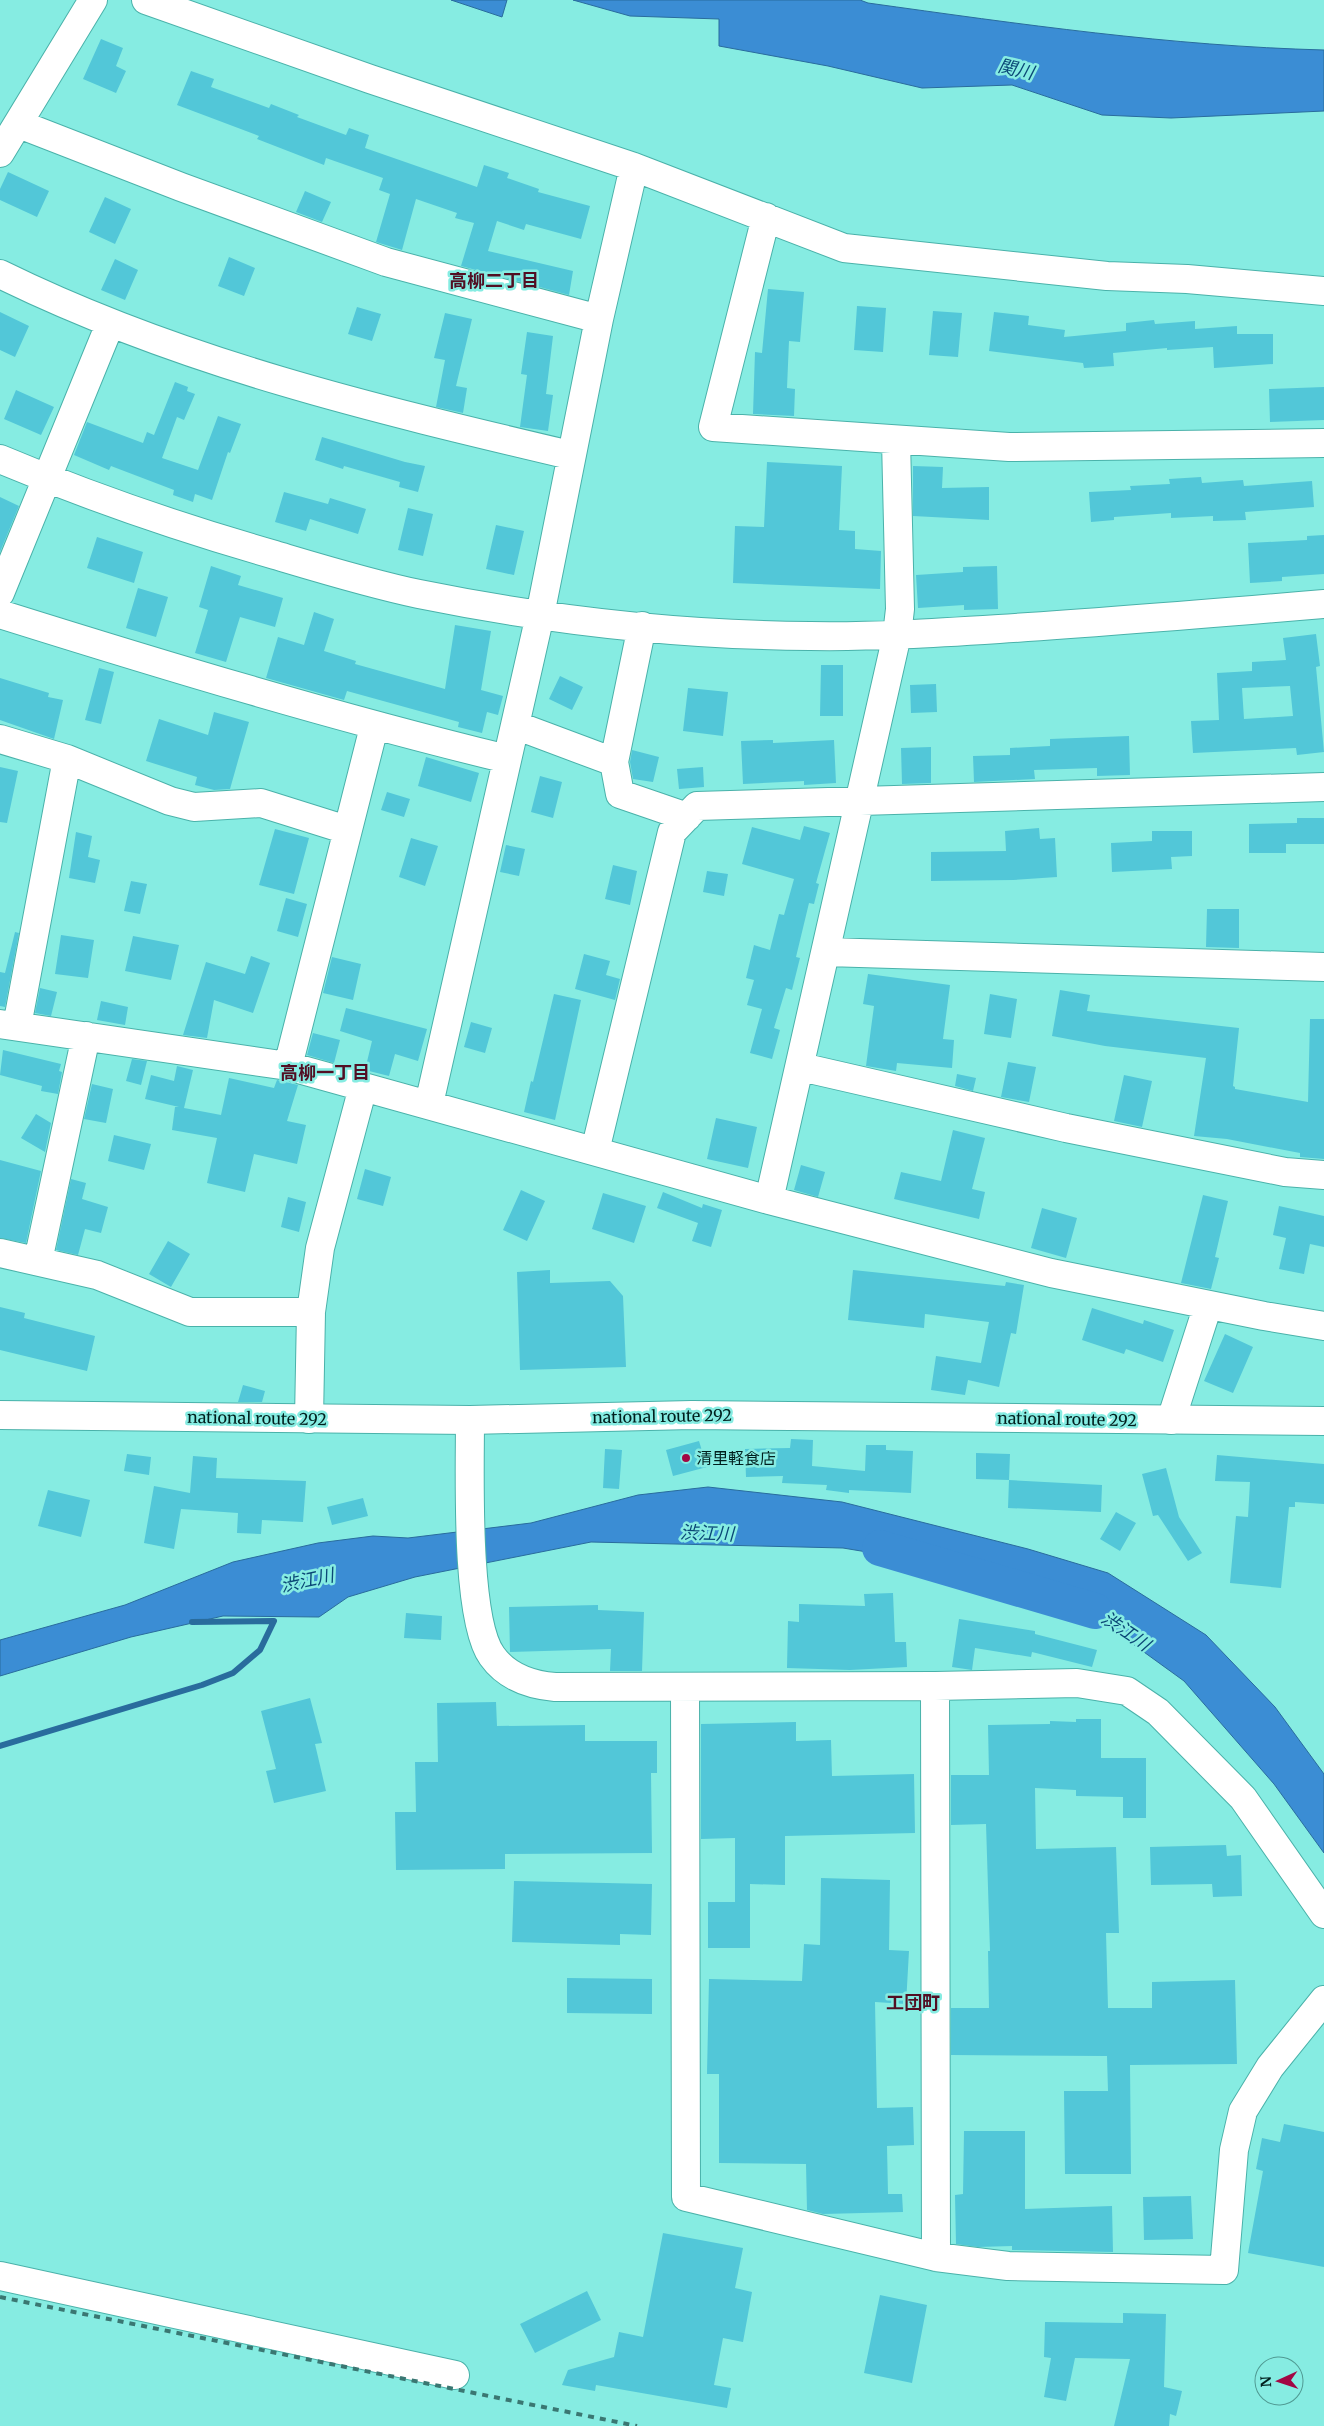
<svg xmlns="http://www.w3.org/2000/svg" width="1324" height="2426" font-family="Merriweather,'Noto Sans JP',serif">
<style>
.water{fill:#3b8dd4;stroke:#296c9d}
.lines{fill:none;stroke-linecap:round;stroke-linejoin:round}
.stream{stroke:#296c9d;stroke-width:6}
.river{stroke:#3b8dd4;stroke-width:36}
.building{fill:#52c7d8;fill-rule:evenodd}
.minor-casing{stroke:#4ab2aa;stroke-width:30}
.highway-casing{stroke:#4ab2aa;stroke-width:30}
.minor{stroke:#fff;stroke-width:28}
.highway{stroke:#fff;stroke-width:28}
.rail{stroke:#3a7772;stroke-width:4;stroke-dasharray:6 6;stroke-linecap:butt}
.poi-dot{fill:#a20744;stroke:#86ece2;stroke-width:2}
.labels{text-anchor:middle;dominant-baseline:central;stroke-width:5;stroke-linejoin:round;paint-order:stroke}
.street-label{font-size:16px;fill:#001f1d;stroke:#86ece2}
.poi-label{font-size:16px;fill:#001f1d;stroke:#86ece2;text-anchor:start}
.water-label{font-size:18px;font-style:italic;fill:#0a4776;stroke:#86ece2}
.neighbourhood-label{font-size:18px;font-weight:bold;fill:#520e23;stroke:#86ece2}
</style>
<rect width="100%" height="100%" fill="#86ece2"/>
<path class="water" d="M451,0H507L502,17Z
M573,0H860L868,3C1019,24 1171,46 1324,50V111L1171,118L1102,115L1012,85L922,88L828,66L719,46V19L630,16Z
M708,1487L842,1502L1028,1549L1108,1573L1206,1635L1275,1707L1324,1774V1853L1274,1784L1184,1681L1101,1621L993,1573L843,1548L591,1542L415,1577L348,1597L319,1617L223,1616L131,1637L0,1676V1640L125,1605L233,1562L318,1543L373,1536L408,1538L531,1523L638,1495Z"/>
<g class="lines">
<path class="stream" d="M0,1746L202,1685L233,1673L260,1650L274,1621L192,1622"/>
<path class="river" d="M880,1548L1095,1611"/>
</g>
<path class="building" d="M101,39L123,48L116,66L126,71L116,93L83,79Z
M191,71L214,79L211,87L269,108L271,104L299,115L297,117L346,135L349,128L369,135L365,148L477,187L484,165L509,173L507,178L539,189L538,192L590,206L581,239L526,224L524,230L497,221L488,251L573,271L569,295L461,266L474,223L455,218L457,213L416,199L402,250L376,242L390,194L379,190L383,178L326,158L324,165L257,139L259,136L177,105Z
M8,172L49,191L37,217L0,200V189Z
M305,191L331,202L322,222L296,212Z
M105,197L131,209L115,244L89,232Z
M229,257L255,268L244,296L218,286Z
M115,259L138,270L125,300L101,290Z
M768,289L804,292L800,342L789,341L787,388L795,389L794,416L753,414L755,352L762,353Z
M857,306L886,308L883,352L854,350Z
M357,307L381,314L372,341L348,334Z
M933,311L962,313L958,357L929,355Z
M0,312L29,326L15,357L0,350Z
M994,312L1029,316L1028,325L1065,330L1064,337L1126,331V323L1154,320L1155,324L1195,321V329L1237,326V334H1273V364L1214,368L1213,347L1167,350V348L1113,353L1114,366L1084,368L1083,363L989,351Z
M445,313L472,319L456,386L467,388L463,413L436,407L445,360L434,358Z
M527,332L553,336L546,394L553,395L548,431L520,427L527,375L521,374Z
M175,382L188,387L187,391L195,394L184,420L177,417L162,458L198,470L218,416L241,424L230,453L228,452L212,500L195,494L193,502L173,495L174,490L111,466L109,470L74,455L87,422L143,443L147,432L154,435Z
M1324,387V420L1270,422L1269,389Z
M16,390L54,407L41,435L4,419Z
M322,437L405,462L425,466L418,492L399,487L400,482L344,466L343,469L315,460Z
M767,462L842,466L839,530L855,531V549L881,551L880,589L733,583L735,526L764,527Z
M913,466L943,467L942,488L989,487V520L913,516Z
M1201,477L1202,483L1243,480L1244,486L1312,481L1314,507L1245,512L1246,520L1213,521V516L1171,518V513L1114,517V520L1091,522L1089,492L1131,490L1130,486L1170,484L1169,479Z
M284,492L328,504L330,498L366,509L358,534L310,519L306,531L275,522Z
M0,497L19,506L0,552Z
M408,508L433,514L423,556L398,550Z
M496,525L524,531L514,575L486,569Z
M1324,535V574L1282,577V581L1250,583L1248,543L1307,540V536Z
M97,537L143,552L134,583L87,568Z
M211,566L241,576L238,585L283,598L275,627L240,617L226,662L195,653L208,610L199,607Z
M997,566L998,609L964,610V605L918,608L916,575L963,572V567Z
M138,588L168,597L156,637L126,628Z
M314,612L334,619L324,651L356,661L355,664L445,689L455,625L491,631L481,690L503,696L498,715L487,712L482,733L458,727L459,722L347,691L344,700L266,678L278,637L304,645Z
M1316,634L1320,666L1316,667L1324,752L1297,755L1296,748L1193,753L1191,721L1219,720L1217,673L1252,671V662L1286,660L1283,638ZM1290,686L1293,716L1244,719L1242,688Z
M821,665H843V716H820Z
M99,668L114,672L101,724L85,720Z
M560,676L583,687L572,710L549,699Z
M0,678L49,693L48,697L63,700L54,739L0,720Z
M936,684L937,712L911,713L910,685Z
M688,688L728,692L723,736L683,731Z
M214,712L249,722L230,789L214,790L195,785L197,777L146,761L159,719L208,735Z
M1129,736L1130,775L1097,776V768L1034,770L1035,779L974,782L973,756L1010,755V748L1050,746V739Z
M773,740V743L834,740L836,783L804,785V781L743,784L741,741Z
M931,747V783L902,784L901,748Z
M632,750L659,757L653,782L633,779L630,762Z
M426,757L479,773L471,802L418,786Z
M0,767L18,771L7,823L0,822Z
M703,767L704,787L679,789L677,769Z
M540,776L562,782L553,818L531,812Z
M387,792L410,799L404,817L381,810Z
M1297,818H1324V844H1286V853H1249V824L1297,823Z
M804,826L830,833L816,883L819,884L814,904L809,903L796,957L800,958L792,990L786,988L774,1028L780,1030L772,1059L750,1053L762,1009L747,1005L754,980L746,978L754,945L770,950L779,914L784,915L794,879L742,864L752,827L800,840Z
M1039,828L1040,839L1055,838L1057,877L1013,880L931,881V852L1006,851L1005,831Z
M275,829L309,838L294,894L259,885Z
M1152,831H1192V856L1171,857L1172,869L1112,872L1111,843L1152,841Z
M76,832L92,836L88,857L100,860L95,883L69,878Z
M411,838L438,846L425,886L399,877Z
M506,845L525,849L519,876L500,872Z
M613,865L637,871L630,905L605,899Z
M707,871L728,874L724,896L703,892Z
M131,881L147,884L140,914L124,911Z
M286,898L307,904L298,937L277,931Z
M1207,909H1239V948L1206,947Z
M15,932L19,933L5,1007L0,1006V972L5,973Z
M61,935L94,940L88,978L55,974Z
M133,936L179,945L171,980L125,971Z
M584,954L610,961L606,975L620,979L615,1000L575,989Z
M251,956L270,963L253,1013L214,1000L207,1038L183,1035L206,962L245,974Z
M332,957L361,964L353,1000L323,993Z
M868,974L950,985L943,1039L954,1040L952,1068L897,1063L896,1071L866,1066L874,1006L863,1004Z
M40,988L57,992L51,1016L35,1013Z
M1060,990L1090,995L1087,1011L1239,1028L1233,1086L1235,1087V1089L1308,1102L1310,1019H1324V1159L1300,1157V1153L1227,1139L1194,1136L1206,1058L1105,1046L1052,1036Z
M554,994L581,1000L555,1120L524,1112L531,1081L533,1082Z
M990,994L1017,999L1011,1038L984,1034Z
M101,1001L128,1007L125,1025L97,1020Z
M346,1008L427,1029L418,1061L395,1054L389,1076L365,1070L372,1041L340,1031Z
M471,1022L492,1028L485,1053L464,1047Z
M313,1033L340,1040L334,1063L307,1055Z
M3,1050L61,1064L59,1071L62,1072L58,1094L41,1091L42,1086L0,1075Z
M132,1059L147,1061L141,1085L126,1081Z
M1008,1062L1036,1067L1029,1102L1001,1097Z
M177,1066L193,1070L184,1108L221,1115L229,1078L274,1088L277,1080L298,1085L287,1121L306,1125L297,1164L254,1154L245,1192L207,1183L217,1138L172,1130L175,1107H179L145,1099L151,1075L174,1081Z
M957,1074L976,1078L973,1091L955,1086Z
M1124,1075L1152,1081L1142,1127L1114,1121Z
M92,1084L113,1089L106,1123L84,1119Z
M36,1114L51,1123L45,1152L21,1138Z
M716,1118L757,1127L748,1168L707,1159Z
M953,1130L985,1138L972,1189L985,1192L979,1219L894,1199L901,1172L941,1181Z
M114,1135L151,1144L144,1170L108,1161Z
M0,1160L41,1171L26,1243L0,1238Z
M801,1165L825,1172L818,1197L794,1190Z
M365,1169L391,1177L383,1206L357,1199Z
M71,1179L86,1183L82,1199L108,1207L101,1233L85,1229L78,1255L56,1250Z
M521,1190L545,1201L527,1241L503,1230Z
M663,1192L702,1208L703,1204L722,1210L711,1247L692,1241L698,1223L657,1208Z
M603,1193L646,1206L634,1243L592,1229Z
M1203,1195L1228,1201L1215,1257L1219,1258L1211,1289L1181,1283Z
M288,1197L306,1202L299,1232L281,1227Z
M1279,1206L1324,1216V1247L1310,1244L1304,1274L1279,1269L1286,1238L1273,1235Z
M1042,1208L1077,1218L1066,1258L1031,1248Z
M168,1241L190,1254L171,1287L149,1274Z
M550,1270V1283L610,1281L623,1296L626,1367L520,1370L517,1272Z
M853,1270L1005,1286L1006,1282L1024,1285L1016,1334L1011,1333L999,1387L968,1380L965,1395L931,1390L936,1356L981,1363L989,1322L925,1314L924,1328L848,1320Z
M0,1307L25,1313L24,1318L95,1336L87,1371L0,1350Z
M1092,1308L1143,1324L1144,1320L1174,1330L1163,1362L1126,1349L1124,1354L1082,1340Z
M1225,1334L1253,1347L1233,1393L1204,1381Z
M243,1385L265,1391L262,1402H238Z
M791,1439L813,1440L812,1466L865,1471L866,1445H886V1450L913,1451L911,1493L849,1490V1493L826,1490L827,1485L782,1483L783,1476L746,1477L745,1449L790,1448Z
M699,1441L707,1467L673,1476L666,1450Z
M605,1449L622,1450L619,1489L603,1488Z
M976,1453L1010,1454L1009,1480L976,1479Z
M127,1454L151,1457L149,1475L124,1471Z
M1217,1455L1324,1464V1504L1295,1502V1507H1289L1281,1588L1230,1583L1236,1516L1248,1517L1250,1482L1215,1481Z
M193,1456L217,1458L216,1478L306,1481L303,1522L262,1520L261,1534L237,1533L238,1513L181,1509L174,1549L144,1543L154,1486L190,1493Z
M1166,1468L1179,1517L1202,1553L1188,1561L1158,1515L1153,1516L1142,1474Z
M1009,1480L1102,1485L1101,1512L1008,1508Z
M48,1490L90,1500L81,1537L38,1526Z
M363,1498L368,1516L332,1525L327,1507Z
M1116,1512L1136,1523L1120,1551L1100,1539Z
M893,1593L895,1642H906L907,1667L850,1670L787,1668L788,1621L799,1622V1604L865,1606L864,1594Z
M598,1605V1610L644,1612L642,1671H610L611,1649L510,1652L509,1607Z
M406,1613L442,1616L441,1640L404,1638Z
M959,1619L1035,1631V1634L1097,1650L1092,1667L1032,1652L1031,1657L975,1648L972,1670L952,1667Z
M310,1698L322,1743L315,1744L326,1791L274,1803L266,1771L276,1769L261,1711Z
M496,1702L497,1726L585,1725V1741H657V1773H651L652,1853L505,1854V1869L396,1870L395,1812H416L415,1762H438L437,1703Z
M1076,1719H1101V1758H1146V1818H1123V1797L1076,1796V1790L1035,1788L1036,1849L1116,1847L1119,1933H1106L1108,2008H1152V1982L1235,1980L1237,2064L1130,2065L1131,2174H1065L1064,2091H1108L1107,2056L951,2055V2008H989L988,1951H990L986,1824L951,1825V1775H989L988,1725L1050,1724V1721L1076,1722Z
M796,1722V1741L831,1740L832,1776L914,1774L915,1833L785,1836V1885L750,1884V1948H708V1902H735V1838L701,1839V1724Z
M1226,1845L1227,1856L1241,1855L1242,1896L1213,1897L1212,1884L1151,1885L1150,1847Z
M821,1878L890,1880L889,1950L909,1951L906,2004L875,2002L877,2108L913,2107L914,2145L887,2146L888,2194H902L903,2212L823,2214L807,2210L806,2164L719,2163V2074H707L709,1979L802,1981L804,1944L820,1945Z
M514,1881L652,1884L651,1935L620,1934V1945L512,1942Z
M567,1978L652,1979V2014L567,2013Z
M1284,2124L1324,2132V2267L1248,2253L1263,2171L1256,2169L1262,2138L1280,2142Z
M964,2131H1025V2209L1112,2206L1113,2252L1012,2250V2246L978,2247L956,2244L955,2195L963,2194Z
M1191,2196L1193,2239L1144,2240L1143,2197Z
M663,2233L743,2248L735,2288L752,2292L743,2342L723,2338L714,2385L731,2388L727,2408L596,2385L595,2391L562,2385L568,2370L614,2357L619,2332L643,2337Z
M587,2291L601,2320L535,2353L520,2324Z
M880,2295L927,2305L912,2383L864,2373Z
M1123,2313L1166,2314L1164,2387L1182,2391L1176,2416L1170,2414L1169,2426H1114L1130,2359L1075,2358L1066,2401L1044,2397L1051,2358L1044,2357L1045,2322L1123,2323Z"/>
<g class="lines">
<g class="minor-casing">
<path id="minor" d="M146,0L370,79L634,167L844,248L1107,276L1187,279L1324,291
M19,124L181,187L386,262L599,319
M0,153L93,0
M766,217L713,427L1009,447L1324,443
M0,274C181,363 375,409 570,455
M0,459C90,497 181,528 275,555C322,569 371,584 419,594C547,620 679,635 810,636C873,637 936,633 999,629C1108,622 1216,613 1324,604
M0,593L110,324
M0,614C169,667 335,717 507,759
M515,725L614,762L620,794L687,817
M0,739L67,759L170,801L194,807L261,803L347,830
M614,762L642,626
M826,952L1324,967
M0,1024L288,1066L769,1200L1051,1273L1264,1316L1324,1326
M17,1026L67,759
M288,1066L374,727
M801,1067L1066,1128L1285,1172L1324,1175
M429,1104L540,615L599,319L634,167
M595,1151L672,832L697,806L1324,787
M769,1200L897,635L900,609L896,440
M0,1253L97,1275L190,1312H311
M38,1261L86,1036
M309,1419L311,1312L320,1248L363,1087
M470,1420C470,1470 465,1619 492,1656C507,1677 531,1685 555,1687L935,1686L1077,1683L1127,1691L1158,1712L1243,1798L1324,1914
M1171,1420L1208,1305
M935,1686L936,2257
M685,1687L686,2197L936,2257L1008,2266L1224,2270L1234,2150L1243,2111L1270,2067L1324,2000
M0,2276L455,2375"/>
</g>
<g class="highway-casing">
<path id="highway" d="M0,1415L470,1420L692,1415L1324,1421"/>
</g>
<use href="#minor" class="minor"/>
<use href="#highway" class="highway"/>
<path class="rail" d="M0,2297L637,2426"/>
</g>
<circle class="poi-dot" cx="686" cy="1458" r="5"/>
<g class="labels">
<g class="street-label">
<text transform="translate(662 1416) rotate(-1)">national route 292</text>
<text transform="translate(257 1418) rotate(1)">national route 292</text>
<text transform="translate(1067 1419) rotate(1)">national route 292</text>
</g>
<g class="poi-label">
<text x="696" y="1458">清里軽食店</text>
</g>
<g class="water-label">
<text transform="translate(1016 69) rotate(13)">関川</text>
<text transform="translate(707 1533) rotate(2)">渋江川</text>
<text transform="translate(307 1580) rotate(-12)">渋江川</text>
<text transform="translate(1126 1631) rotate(34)">渋江川</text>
</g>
<g class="neighbourhood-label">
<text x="494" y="280">高柳二丁目</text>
<text x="325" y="1072">高柳一丁目</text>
<text x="913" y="2002">工団町</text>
</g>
</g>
<g transform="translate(1279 2381) rotate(267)"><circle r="24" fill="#86ece2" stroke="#509a93"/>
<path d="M0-4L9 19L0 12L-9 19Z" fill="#a20744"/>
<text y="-8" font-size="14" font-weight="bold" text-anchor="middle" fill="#001f1d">N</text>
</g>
</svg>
